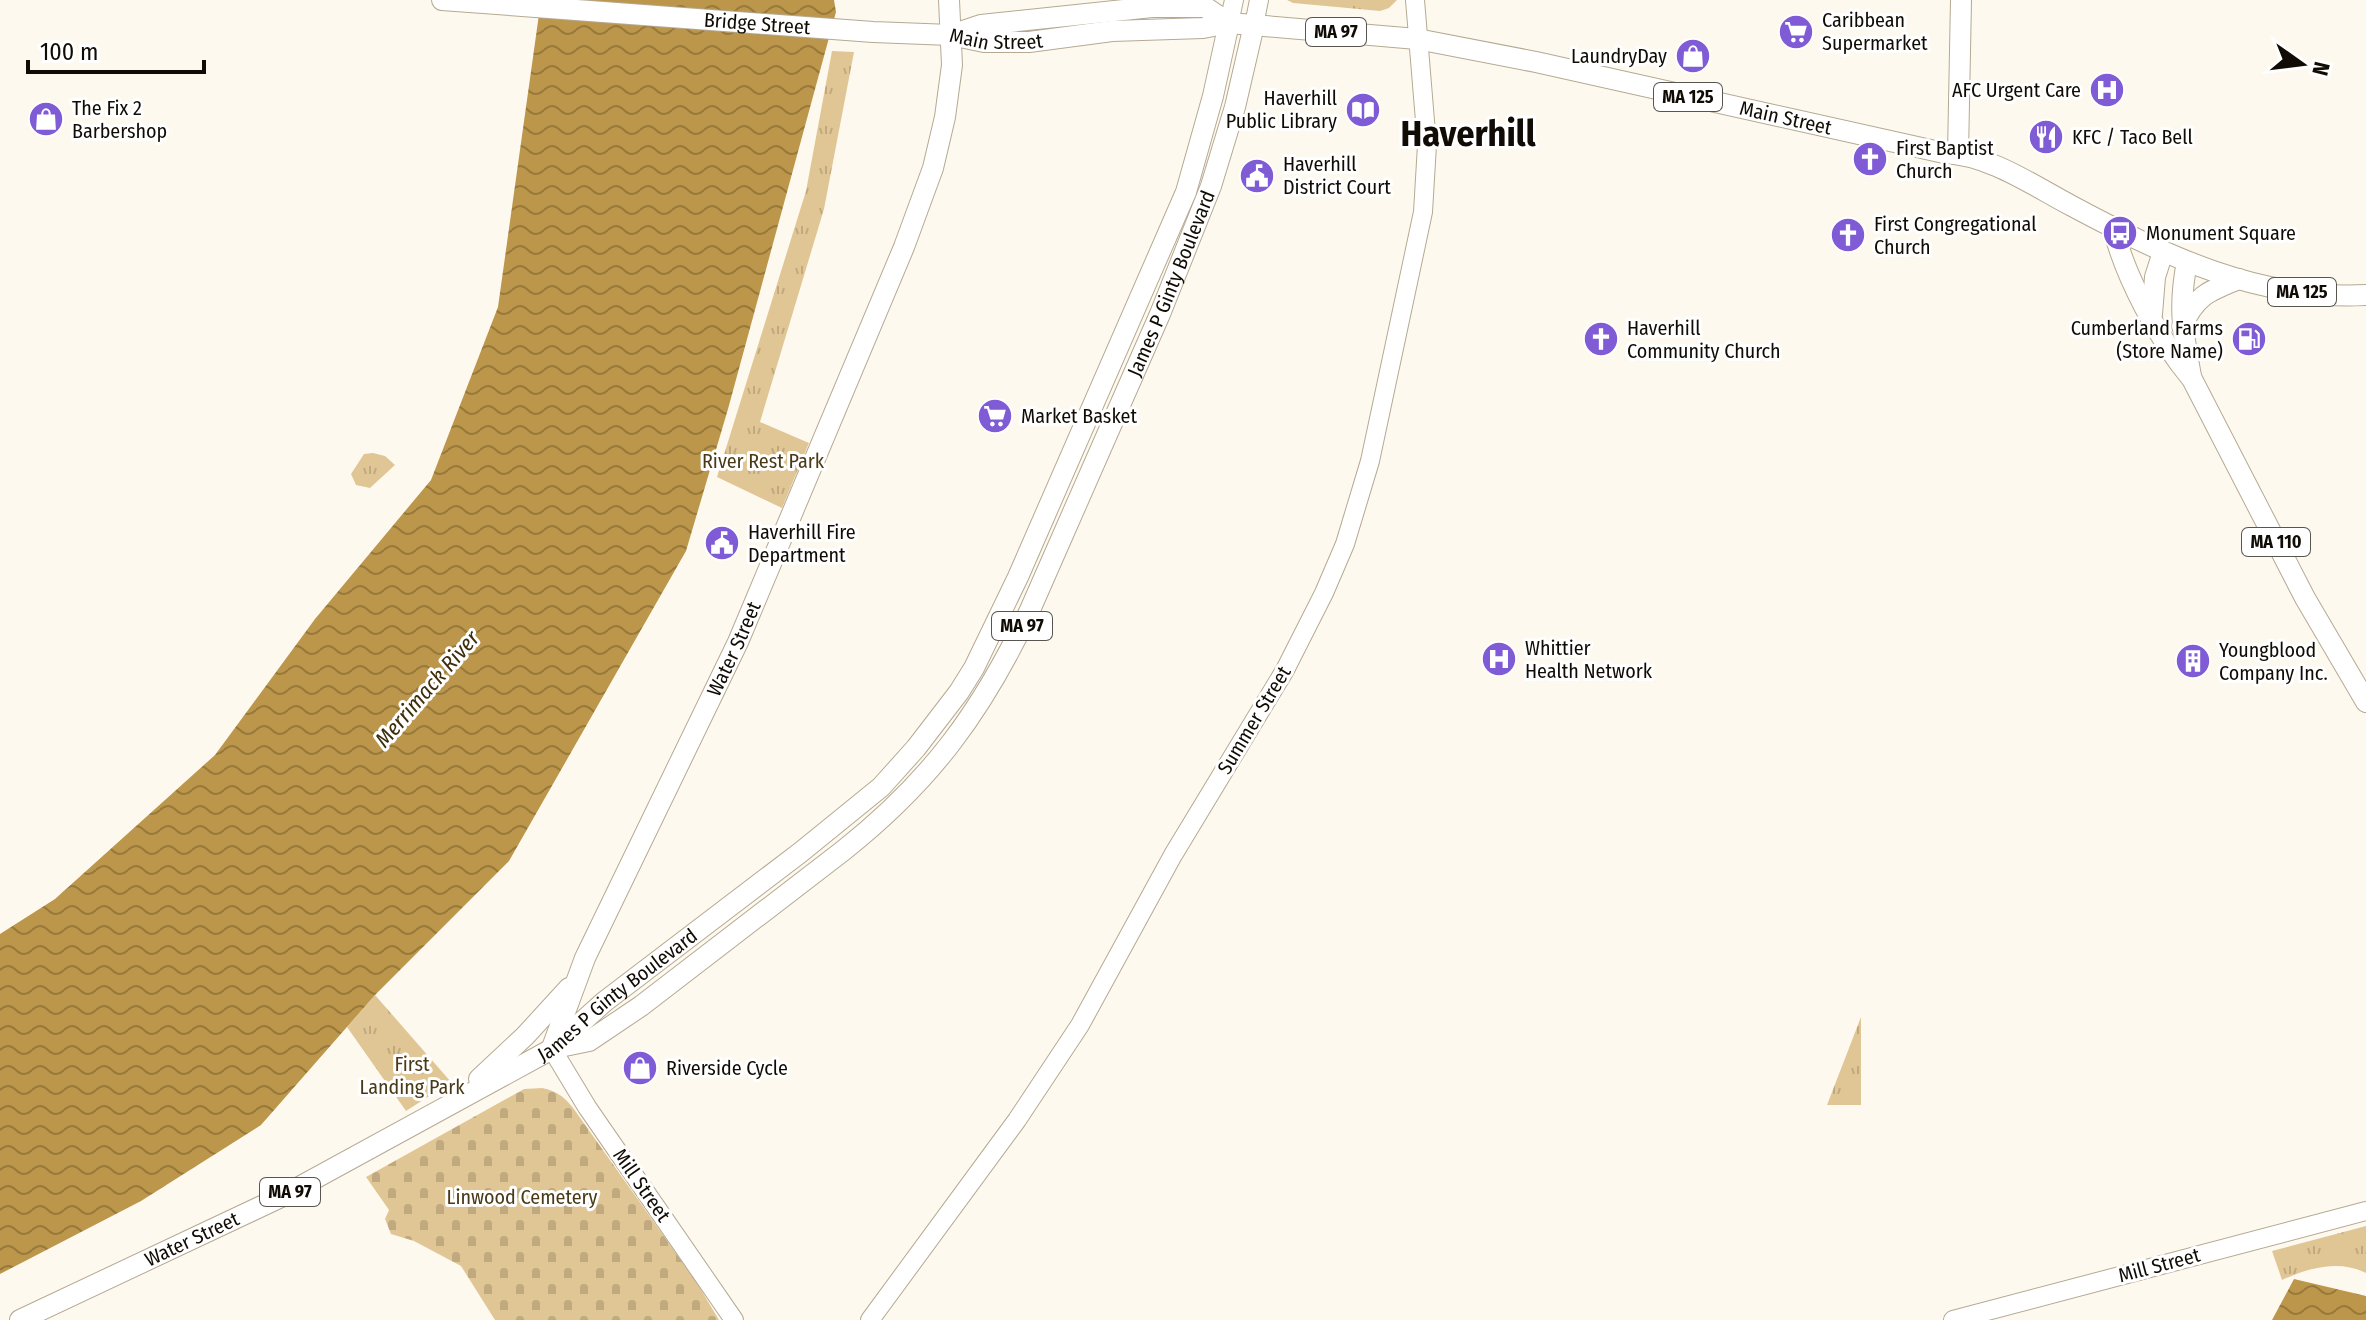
<svg xmlns="http://www.w3.org/2000/svg" width="2366" height="1320" font-family="'Fira Sans Condensed',sans-serif">
<style>
.grass{fill:url(#grass-tufts)}
.cemetery{fill:url(#cemetery-stones)}
.water{fill:url(#water-waves)}
.lines{fill:none;stroke-linecap:round;stroke-linejoin:round}
.secondary-casing{stroke:#b5a992;stroke-width:20}
.primary-casing{stroke:#b5a992;stroke-width:22}
.secondary{stroke:#fff;stroke-width:18}
.primary{stroke:#fff;stroke-width:20}
.labels{text-anchor:middle;dominant-baseline:central;stroke-width:6;stroke-linejoin:round;paint-order:stroke}
.shield{fill:#fff;stroke:#585550;stroke-width:2}
.shield-label{font-size:18px;font-weight:bold;fill:#100c05}
.poi-label{font-size:20px;fill:#100c05;stroke:#fff;text-anchor:start}
.street-label{font-size:20px;fill:#100c05;stroke:#fff}
.park-label{font-size:20px;fill:#493917;stroke:#fff}
.water-label{font-size:22px;font-style:italic;fill:#3d2d0a;stroke:#fff}
.town-label{font-size:36px;font-weight:bold;fill:#100c05;stroke:#fff}
</style>
<defs>
<pattern id="grass-tufts" width="24" height="20" patternUnits="userSpaceOnUse" patternTransform="scale(2)"><rect width="24" height="20" fill="#e1c695"/><path d="M3 7l-1-3M5 7V3M7 7l1-3M15 17l-1-3M17 17v-4M19 17l1-3" fill="none" stroke="#c0a97f"/></pattern>
<pattern id="cemetery-stones" width="16" height="16" patternUnits="userSpaceOnUse" patternTransform="scale(2)"><rect width="16" height="16" fill="#e1c695"/><path d="M2 7V4a2 2 0 0 1 4 0v3zM10 15v-3a2 2 0 0 1 4 0v3z" fill="#c0a97f"/></pattern>
<pattern id="water-waves" width="16" height="10" patternUnits="userSpaceOnUse" patternTransform="scale(2)"><rect width="16" height="10" fill="#bc964a"/><path d="M0 5q4-4 8 0t8 0" fill="none" stroke="#97793c"/></pattern>
</defs>
<rect width="100%" height="100%" fill="#fef9ef"/>
<path class="grass" d="M1287,0H1397L1389,8L1380,11L1293,3Z
M832,51L854,52L824,209L760,422L809,443L782,508L717,477L806,191Z
M373,453L385,456L395,465L370,488L356,485L351,474L364,454Z
M375,995L451,1082L406,1111L347,1027Z
M1861,1017V1105H1827Z
M2366,1226V1273C2339,1259 2308,1268 2282,1280L2272,1251Z"/>
<path class="cemetery" d="M542,1088C558,1091 567,1099 576,1112L697,1283L719,1320H495L461,1266L414,1241L391,1234L385,1219L389,1210L366,1177L524,1089Z"/>
<path class="water" d="M541,0H834L836,12L728,409L686,551L509,861L375,995L261,1125L141,1201L0,1274V934L55,899L215,755L315,619L431,480L498,307Z
M2294,1279L2366,1296V1320H2272Z"/>
<g class="lines">
<g class="secondary-casing">
<path id="secondary" d="M1229,23L1234,0
M1254,25L1259,0
M552,1049L587,1107L734,1320
M870,1320L1017,1120L1080,1025L1173,855L1285,670L1324,593L1345,544L1370,461L1423,212L1427,145L1415,0
M1953,1320L2366,1211"/>
</g>
<g class="primary-casing">
<g id="primary">
<path id="s1" d="M442,0L873,32L951,35L984,42H1029L1112,31L1203,28L1229,23L1417,39L1536,62L1944,153C1990,155 2032,185 2072,206C2163,255 2260,301 2366,295"/>
<path d="M951,35L981,25L1152,7H1205L1229,23"/>
<path d="M1958,154L1961,0"/>
<path d="M2113,228C2126,279 2158,338 2192,379L2305,598L2366,702"/>
<path d="M2187,262C2178,307 2183,332 2191,376"/>
<path d="M2152,314L2155,277L2163,252"/>
<path d="M2182,326C2196,295 2209,291 2239,279"/>
<path id="s2" d="M553,1045L585,958L738,642L904,247L933,168L945,117L952,65L949,0"/>
<path id="s3" d="M555,1048L589,1041L641,1006L844,850C932,780 982,711 1030,610L1160,314L1211,186L1235,107L1254,25"/>
<path d="M479,1079L525,1036L569,988"/>
<path id="s4" d="M20,1320L281,1197L552,1049L604,1002L801,852L881,787L916,748L959,692L974,668L1018,577L1186,192L1213,96L1229,23"/>
</g>
</g>
<use href="#secondary" class="secondary"/>
<use href="#primary" class="primary"/>
</g>
<defs>
<g id="supermarket-disc" transform="scale(1.8)"><circle r="9.5" fill="#7f5bd5" stroke="#fff"/><path d="M-6-5.5h2.5l.6 2H6L4.5 2H-2.5L-4.4-4H-6ZM-1.5 3.2a1.3 1.3 0 1 0 .1 0ZM3 3.2a1.3 1.3 0 1 0 .1 0Z" fill="#fff"/></g>
<g id="shop-disc" transform="scale(1.8)"><circle r="9.5" fill="#7f5bd5" stroke="#fff"/><path d="M-5-2.5h2.3a2.7 3.5 0 0 1 5.4 0H5L5.5 6h-11ZM-1.5-2.5h3a1.5 2.3 0 0 0-3 0Z" fill="#fff"/></g>
<g id="hospital-disc" transform="scale(1.8)"><circle r="9.5" fill="#7f5bd5" stroke="#fff"/><path d="M-5-5h3v3.5h4V-5h3V5h-3V1.5h-4V5h-3Z" fill="#fff"/></g>
<g id="library-disc" transform="scale(1.8)"><circle r="9.5" fill="#7f5bd5" stroke="#fff"/><path d="M-6-4Q-3-5.5-.7-3.5V5Q-3 3-6 4ZM6-4Q3-5.5 .7-3.5V5Q3 3 6 4Z" fill="#fff"/></g>
<g id="restaurant-disc" transform="scale(1.8)"><circle r="9.5" fill="#7f5bd5" stroke="#fff"/><path d="M-5-6h1v4h1v-4h1v4h1v-4h1v5L-1.5 .5V6h-2V.5L-5-1ZM5-6V6H3V1.5H1.5Q1.5-4 5-6Z" fill="#fff"/></g>
<g id="church-disc" transform="scale(1.8)"><circle r="9.5" fill="#7f5bd5" stroke="#fff"/><path d="M-1.2-6h2.4v3.5h3.3v2.4h-3.3V6h-2.4V-.1h-3.3v-2.4h3.3Z" fill="#fff"/></g>
<g id="civic-disc" transform="scale(1.8)"><circle r="9.5" fill="#7f5bd5" stroke="#fff"/><path d="M-.6-6.5H3V-4.5H.6V-3L4-1V1h2V6H-6V1h2V-1L-.6-3ZM-1.2 2.5V6h2.4V2.5Z" fill="#fff"/></g>
<g id="bus-disc" transform="scale(1.8)"><circle r="9.5" fill="#7f5bd5" stroke="#fff"/><path d="M-5-6H5V4H4V6H2V4H-2V6H-4V4H-5ZM-3.5-4V0h7V-4ZM-3.5 1.2v1.5H-2V1.2ZM2 1.2v1.5H3.5V1.2Z" fill="#fff"/></g>
<g id="fuel-disc" transform="scale(1.8)"><circle r="9.5" fill="#7f5bd5" stroke="#fff"/><path d="M-5.5-6h7V0h2V4h1.3V-2.5L3-4.5l.8-.8L6-3V5H2.5V1h-1V6h-7ZM-4.2-4.7v3.2H.2V-4.7Z" fill="#fff"/></g>
<g id="building-disc" transform="scale(1.8)"><circle r="9.5" fill="#7f5bd5" stroke="#fff"/><path d="M-4-6H4V6H1V3H-1V6H-4ZM-2.5-4.3h1.7v1.8h-1.7ZM.8-4.3h1.7v1.8H.8ZM-2.5-1h1.7V.8h-1.7ZM.8-1h1.7V.8H.8Z" fill="#fff"/></g>
</defs>
<g fill-rule="evenodd">
<use href="#supermarket-disc" x="1796" y="32"/>
<use href="#shop-disc" x="1693" y="56"/>
<use href="#hospital-disc" x="2107" y="90"/>
<use href="#library-disc" x="1363" y="110"/>
<use href="#shop-disc" x="46" y="119"/>
<use href="#restaurant-disc" x="2046" y="137"/>
<use href="#church-disc" x="1870" y="159"/>
<use href="#civic-disc" x="1257" y="176"/>
<use href="#bus-disc" x="2120" y="233"/>
<use href="#church-disc" x="1848" y="235"/>
<use href="#church-disc" x="1601" y="339"/>
<use href="#fuel-disc" x="2249" y="339"/>
<use href="#supermarket-disc" x="995" y="416"/>
<use href="#civic-disc" x="722" y="543"/>
<use href="#hospital-disc" x="1499" y="659"/>
<use href="#building-disc" x="2193" y="661"/>
<use href="#shop-disc" x="640" y="1068"/>
</g>
<g class="labels">
<g class="shield">
<rect x="1306" y="18" width="60" height="28" rx="6"/>
<rect x="1654" y="83" width="68" height="28" rx="6"/>
<rect x="2268" y="278" width="68" height="28" rx="6"/>
<rect x="2242" y="528" width="68" height="28" rx="6"/>
<rect x="992" y="612" width="60" height="28" rx="6"/>
<rect x="260" y="1178" width="60" height="28" rx="6"/>
</g>
<g class="shield-label">
<text x="1336" y="32">MA 97</text>
<text x="1688" y="97">MA 125</text>
<text x="2302" y="292">MA 125</text>
<text x="2276" y="542">MA 110</text>
<text x="1022" y="626">MA 97</text>
<text x="290" y="1192">MA 97</text>
</g>
<g class="poi-label">
<text x="1822" y="20">Caribbean<tspan x="1822" dy="23">Supermarket</tspan></text>
<text x="1667" y="56" text-anchor="end">LaundryDay</text>
<text x="2081" y="90" text-anchor="end">AFC Urgent Care</text>
<text x="1337" y="98" text-anchor="end">Haverhill<tspan x="1337" dy="23">Public Library</tspan></text>
<text x="72" y="108">The Fix 2<tspan x="72" dy="23">Barbershop</tspan></text>
<text x="2072" y="137">KFC / Taco Bell</text>
<text x="1896" y="148">First Baptist<tspan x="1896" dy="23">Church</tspan></text>
<text x="1283" y="164">Haverhill<tspan x="1283" dy="23">District Court</tspan></text>
<text x="1874" y="224">First Congregational<tspan x="1874" dy="23">Church</tspan></text>
<text x="2146" y="233">Monument Square</text>
<text x="1627" y="328">Haverhill<tspan x="1627" dy="23">Community Church</tspan></text>
<text x="2223" y="328" text-anchor="end">Cumberland Farms<tspan x="2223" dy="23">(Store Name)</tspan></text>
<text x="1021" y="416">Market Basket</text>
<text x="748" y="532">Haverhill Fire<tspan x="748" dy="23">Department</tspan></text>
<text x="1525" y="648">Whittier<tspan x="1525" dy="23">Health Network</tspan></text>
<text x="2219" y="650">Youngblood<tspan x="2219" dy="23">Company Inc.</tspan></text>
<text x="666" y="1068">Riverside Cycle</text>
</g>
<g class="street-label">
<text stroke="none"><textPath href="#s1" startOffset="316">Bridge Street</textPath></text>
<text stroke="none"><textPath href="#s1" startOffset="556">Main Street</textPath></text>
<text stroke="none"><textPath href="#s1" startOffset="1356">Main Street</textPath></text>
<text stroke="none"><textPath href="#s3" startOffset="1016">James P Ginty Boulevard</textPath></text>
<text stroke="none"><textPath href="#s2" startOffset="436">Water Street</textPath></text>
<text transform="translate(1254 720) rotate(-59)">Summer Street</text>
<text stroke="none"><textPath href="#s4" startOffset="682">James P Ginty Boulevard</textPath></text>
<text transform="translate(642 1185) rotate(55)">Mill Street</text>
<text stroke="none"><textPath href="#s4" startOffset="190">Water Street</textPath></text>
<text transform="translate(2159 1265) rotate(-15)">Mill Street</text>
</g>
<g class="park-label">
<text x="763" y="461">River Rest Park</text>
<text x="412" y="1064">First<tspan x="412" dy="23">Landing Park</tspan></text>
<text x="522" y="1197">Linwood Cemetery</text>
</g>
<g class="water-label">
<text transform="translate(427 689) rotate(-49)">Merrimack River</text>
</g>
<g class="town-label">
<text x="1468" y="134">Haverhill</text>
</g>
</g>
<g transform="translate(2302 64) rotate(104)" stroke="#ffffff" stroke-width="6" paint-order="stroke">
<path d="M0-6L14 30L0 20L-14 30Z" fill="#100c05"/>
<text y="-12" font-size="22" font-weight="bold" text-anchor="middle" fill="#100c05">N</text>
</g>
<path d="M28 60v12h176v-12" fill="none" stroke="#100c05" stroke-width="4"/>
<text x="40" y="60" font-size="24" fill="#100c05" stroke="#ffffff" stroke-width="6" paint-order="stroke">100 m</text>
</svg>
